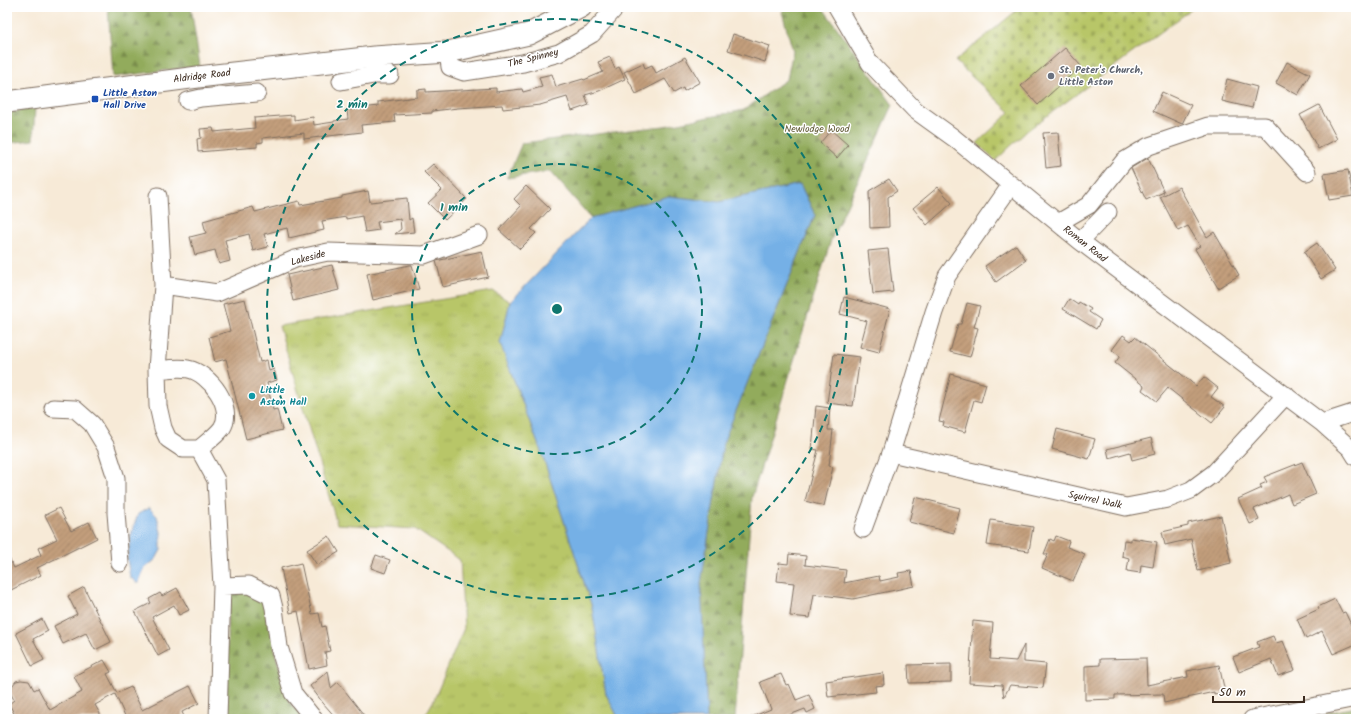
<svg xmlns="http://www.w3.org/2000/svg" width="1363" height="726" font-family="Kalam,sans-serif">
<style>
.forest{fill:url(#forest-firs);stroke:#666a3d}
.cemetery{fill:url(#cemetery-stones);stroke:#7a7843}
.park{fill:url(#park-tufts);stroke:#7a7843}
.water{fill:#74b0e6;stroke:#586d82}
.building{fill:url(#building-hatch)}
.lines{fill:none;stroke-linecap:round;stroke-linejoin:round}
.minor-casing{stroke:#7d6d5f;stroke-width:19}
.major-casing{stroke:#7d6d5f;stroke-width:23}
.minor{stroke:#fff;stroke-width:17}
.major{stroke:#fff;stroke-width:21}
.ring{fill:none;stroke:#0f766e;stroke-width:2;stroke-dasharray:7 5}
.worship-dot{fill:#6b7280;stroke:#fff;stroke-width:1.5}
.transit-dot{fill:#1a4fb4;stroke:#fff;stroke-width:1.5}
.culture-dot{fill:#0f9aa8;stroke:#fff;stroke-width:1.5}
.labels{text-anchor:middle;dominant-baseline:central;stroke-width:3;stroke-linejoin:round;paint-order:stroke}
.street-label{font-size:10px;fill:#3b2a1e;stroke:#fff}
.worship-label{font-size:10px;font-weight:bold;fill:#5b616d;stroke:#fff;text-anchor:start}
.transit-label{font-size:10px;font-weight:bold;fill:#164399;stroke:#fff;text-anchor:start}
.park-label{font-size:10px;fill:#605934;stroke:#fff}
.culture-label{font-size:10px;font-weight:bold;fill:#0d838f;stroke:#fff;text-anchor:start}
.centre{fill:#0f766e;stroke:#fff;stroke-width:2}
.ring-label{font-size:12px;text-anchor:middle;font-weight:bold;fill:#0f766e;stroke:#fff;stroke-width:3;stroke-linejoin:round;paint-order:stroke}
</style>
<defs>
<pattern id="forest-firs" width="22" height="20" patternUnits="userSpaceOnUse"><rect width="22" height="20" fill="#92ab5c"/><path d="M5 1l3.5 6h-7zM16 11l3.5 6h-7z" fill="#788b4b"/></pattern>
<pattern id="cemetery-stones" width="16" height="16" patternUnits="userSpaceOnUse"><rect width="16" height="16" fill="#b8c668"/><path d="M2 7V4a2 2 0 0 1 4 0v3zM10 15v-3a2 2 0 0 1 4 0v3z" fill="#9faa5a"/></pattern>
<pattern id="park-tufts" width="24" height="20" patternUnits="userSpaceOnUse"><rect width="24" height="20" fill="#b8c668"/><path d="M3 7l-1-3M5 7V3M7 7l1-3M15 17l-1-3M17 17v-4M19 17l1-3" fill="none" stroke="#9faa5a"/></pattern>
<pattern id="building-hatch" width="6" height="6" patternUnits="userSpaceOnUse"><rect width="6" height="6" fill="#c39f7d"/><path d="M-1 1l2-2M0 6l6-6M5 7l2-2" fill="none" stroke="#a08266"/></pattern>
</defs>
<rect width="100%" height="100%" fill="#fff"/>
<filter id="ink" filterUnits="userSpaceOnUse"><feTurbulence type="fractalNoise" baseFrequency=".025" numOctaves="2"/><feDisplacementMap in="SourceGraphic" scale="8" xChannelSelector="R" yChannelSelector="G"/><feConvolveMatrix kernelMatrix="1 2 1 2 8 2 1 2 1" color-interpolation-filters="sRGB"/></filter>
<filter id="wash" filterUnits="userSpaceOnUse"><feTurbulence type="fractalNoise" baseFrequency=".012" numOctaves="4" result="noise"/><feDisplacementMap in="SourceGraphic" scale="16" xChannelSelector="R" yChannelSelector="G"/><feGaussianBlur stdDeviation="0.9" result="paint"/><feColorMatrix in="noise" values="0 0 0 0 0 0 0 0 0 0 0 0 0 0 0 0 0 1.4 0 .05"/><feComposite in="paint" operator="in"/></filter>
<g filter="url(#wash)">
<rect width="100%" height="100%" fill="#f7ead7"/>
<path class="forest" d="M108,7H191L200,66L113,77Z
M785,7H822L893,105L831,240L752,497L735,719H707L701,583L723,443L815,215L800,184L719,202L669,196L591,218L550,171L507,178L522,143L664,126L744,110L787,79L793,51L782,12Z
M35,108L33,140L7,143V113Z
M228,590L254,593L268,603L276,656L289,701L304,719H226Z
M1356,707V719H1298Z"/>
<path class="cemetery" d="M1021,7H1190L1192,9L1028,130L995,161L977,143L1010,112L955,61Z"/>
<path class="park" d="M493,291L510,302L500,343L543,457L592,607L606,694L619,719H423L434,700L464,628L460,560L415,529L337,524L279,326Z"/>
<path class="water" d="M800,184L815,215L723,443L701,583L707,719H619L606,694L592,607L543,457L500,343L510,302L591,218L669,196L719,202Z
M149,508L157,516L161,532V550L156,559L144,569L138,584L130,577L127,559L131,534L138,514Z"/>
<g id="blocks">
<path class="building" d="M733,34L770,46L765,62L728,50Z
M1065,48L1081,66L1038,105L1021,86Z
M610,57L615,69L619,67L625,79L599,91L585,95L589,105L572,111L567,97L540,105L503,109L502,105L458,108L432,111V113L394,115L395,122L361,125L362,132L304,139V133L263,138V142L257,143V147L198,152L197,139L201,138L200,129L213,128L214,132L255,128L254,118L294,115V120L313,117L314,125L334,122V121L348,119L347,110L378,106V102L417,97V90L426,89V92L496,88V92L522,89L523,92L542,87L539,77L552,74L556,87L583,79L584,80L603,72L598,62Z
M685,57L700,82L684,91L683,88L674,93L665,79L636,94L624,72L643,63L645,68L652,65L656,73Z
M1287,62L1310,74L1298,95L1276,83Z
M1227,79L1257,87L1252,108L1222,101Z
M1162,92L1191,105L1182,124L1153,111Z
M1319,105L1337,139L1318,149L1300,115Z
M831,130L848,145L837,158L820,143Z
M1058,132L1061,166L1046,168L1043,133Z
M1148,158L1164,192L1146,200L1131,168Z
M433,164L467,199L445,220L428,203L442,190L424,172Z
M1348,170L1353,196L1329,200L1324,174Z
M889,179L897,191L888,197L889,227L870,228L869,191Z
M526,186L550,209L531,229L536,233L520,249L499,230L521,206L514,199Z
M938,187L952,203L927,225L913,208Z
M1179,187L1207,237L1214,232L1239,275L1218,288L1195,249L1200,246L1188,226L1178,231L1160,197Z
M368,191L370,202L407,198L409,220L412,218L414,232L395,234L401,229L400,219L377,222L379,230L365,232L362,216L346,219V217L322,221L324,230L289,238L287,228L264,234L268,247L253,251L249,234L225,240L230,261L219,264L215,250L195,255L190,237L206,233L203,221L253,207L255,212L299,201L300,205L342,198V196Z
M1317,243L1335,270L1321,279L1304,252Z
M1016,245L1026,260L996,282L985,266Z
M888,249L893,292L873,294L868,251Z
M482,251L488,277L443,287L436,261Z
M332,265L339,290L293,301L287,275Z
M410,265H412L419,289L373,300L367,274Z
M844,297L890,309L879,352L860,347L867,321L840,314Z
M245,299L260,362L267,360L269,371L274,369L277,380L267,383L273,410L277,409L282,430L246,439L226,359L215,362L209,337L230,331L223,304Z
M1069,299L1078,305L1079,302L1091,309L1089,312L1101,320L1096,329L1063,309Z
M967,303L980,306L974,327L978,328L970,357L950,352L958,324H961Z
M1123,335L1131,341L1135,337L1196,386L1204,377L1218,388L1211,397L1225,407L1212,423L1168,388L1157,401L1142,390L1144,386L1115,363L1120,356L1112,350Z
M834,354L860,357L853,406L827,403Z
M951,374L986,384L981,402L974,400L965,432L943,426L944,422L939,421Z
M816,406L830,408L828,430H833L829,466L833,467L824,506L805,501L818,450L812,449Z
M1057,429L1095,439L1089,459L1052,449Z
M1151,438L1155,454L1132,460L1130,452L1109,458L1107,449Z
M1302,462L1316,494L1292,504L1288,494L1254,509L1259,520L1250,524L1238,499L1262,488L1260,485L1267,482L1264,477Z
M915,497L960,508L954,533L909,522Z
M59,508L71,531L89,522L97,538L37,568L41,575L7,592V554L14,568L41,555L38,548L57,539L45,515Z
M1221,516L1231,563L1198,571L1191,539L1165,545L1162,532L1188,526V523Z
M991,520L1033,527L1029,551L987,545Z
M329,536L339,552L317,565L307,550Z
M1056,536L1069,541L1067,547L1085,554L1073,581L1042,568L1048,554H1044L1050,539L1054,541Z
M1131,538L1157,542L1153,567L1141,565L1140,573L1127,571L1129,558L1122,556L1124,540L1131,541Z
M789,554L806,556L805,565L846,570L844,583L879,576L880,581L899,577L898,573L911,571L914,586L853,599L814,594L810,618L790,616L794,583L777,581L779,563L788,564Z
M376,555L390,560L385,573L371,568Z
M301,563L312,614L319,613L322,627L325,626L330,651L325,652L327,665L309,669L298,611L290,613L281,568Z
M84,587L111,642L95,650L86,633L63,644L54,626L77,614L68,596Z
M177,588L189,610L179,615L174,605L152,617L169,650L158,656L135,611L151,603L149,599L160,593L162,596Z
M1335,599L1342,613L1345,612L1356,635V644L1333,654L1322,631L1306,639L1297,619L1319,609L1318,607Z
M42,619L48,631L33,639L44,660L32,666L16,633Z
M973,621L993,623L990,659L1016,661L1024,645V662L1046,664L1043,688L1010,685L1004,697L1002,685L969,683Z
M1273,636L1276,643L1283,641L1295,670L1278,676L1271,659L1239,672L1233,657L1259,647L1257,642Z
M1146,658L1147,685L1188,677L1187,671L1219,665L1225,692L1214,694V692L1164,703L1163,694L1115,695V699L1085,700V666L1100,665V659Z
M104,660L111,672L107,674L117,693L131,687L142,710L190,686L199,703L182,712L185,719H123L126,718L115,694L95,705L103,719H17L9,704L14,700L9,690L16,681L21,680L29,681L34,690L38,688L50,710L82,692L74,676Z
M951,664V682L909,683L908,665Z
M328,671L331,688L338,682L367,719H337L323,703L310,686Z
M883,673L884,685L875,686L876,692L828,697L826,681Z
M781,674L786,685L789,684L796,700L809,695L815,709L807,713L805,709L779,719H747L771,709L760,682Z"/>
</g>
</g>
<g filter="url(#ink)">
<use href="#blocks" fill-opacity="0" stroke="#7d6d5f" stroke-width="1"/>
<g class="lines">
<g class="minor-casing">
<path id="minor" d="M837,7L870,63L915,110L954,138L1080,241L1322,423L1351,449L1356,457
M448,52L450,67L464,72L523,63L559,53L592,34L616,7
M341,81L374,75H390
M188,101L201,98L257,93
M158,196L163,285L157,370C167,369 179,367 188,369C210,373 235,408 222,428C216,436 206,443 199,449L216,480L222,586L218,719
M1058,223L1089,205L1124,161L1149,146L1208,126H1265L1307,172
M1080,241L1108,212
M163,285L217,293L295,259L328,252L424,255L479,235
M157,370L158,406L163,428L168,439L183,449H199
M53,408L75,409L92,424L106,447L116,478V513L120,563
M1322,423L1356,412
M891,453L1126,507L1168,499L1191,490L1214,473L1286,395
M863,529L891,453L934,312L947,276L1011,185
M222,586L249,585L271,596L274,608L279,647L293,693L314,719
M1252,719L1356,698"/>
</g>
<g class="major-casing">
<path id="major" d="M7,102L198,77L374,57L448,52L529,34L581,7"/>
</g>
<use href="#minor" class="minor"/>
<use href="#major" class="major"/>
</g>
</g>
<g class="ring">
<circle cx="557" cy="309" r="145"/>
<circle cx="557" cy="309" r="290"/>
</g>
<circle class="worship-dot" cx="1051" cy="76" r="4"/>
<rect class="transit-dot" x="91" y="95" width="8" height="8" rx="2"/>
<circle class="culture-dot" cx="252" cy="396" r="4"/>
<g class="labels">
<g class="street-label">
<text transform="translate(533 58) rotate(-14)">The Spinney</text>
<text transform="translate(202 76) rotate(-7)">Aldridge Road</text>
<text transform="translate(1085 244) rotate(38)">Roman Road</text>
<text transform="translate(308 258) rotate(-15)">Lakeside</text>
<text transform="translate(1095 500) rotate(12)">Squirrel Walk</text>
</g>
<g class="worship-label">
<text x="1059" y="70">St. Peter's Church,<tspan x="1059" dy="12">Little Aston</tspan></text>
</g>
<g class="transit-label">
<text x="103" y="93">Little Aston<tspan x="103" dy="12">Hall Drive</tspan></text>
</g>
<g class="park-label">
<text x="817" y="129">Newlodge Wood</text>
</g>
<g class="culture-label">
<text x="260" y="390">Little<tspan x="260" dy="12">Aston Hall</tspan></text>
</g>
</g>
<circle cx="557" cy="309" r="6" class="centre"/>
<g class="ring-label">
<text x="352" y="108">2 min</text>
<text x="454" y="211">1 min</text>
</g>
<rect width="1363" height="726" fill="none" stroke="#fff" stroke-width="24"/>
<path d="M1213 696v6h91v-6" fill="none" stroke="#3b2a1e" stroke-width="2"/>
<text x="1219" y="696" font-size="12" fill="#3b2a1e" stroke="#ffffff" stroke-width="3" paint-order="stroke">50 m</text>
</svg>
